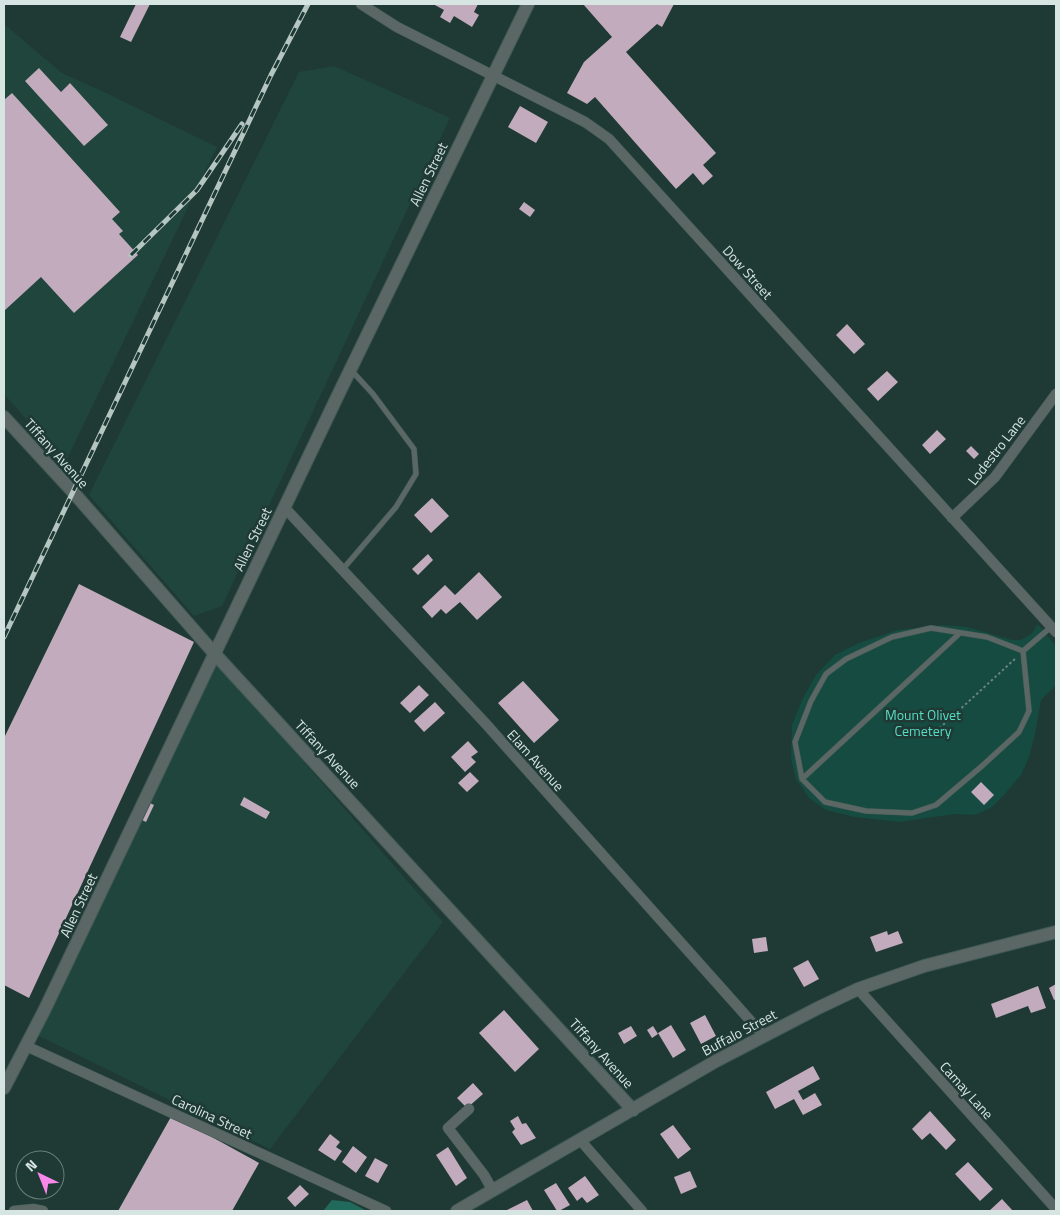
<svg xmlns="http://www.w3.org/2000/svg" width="1060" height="1215" font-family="'Titillium Web',sans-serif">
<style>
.built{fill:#20453d}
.green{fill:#154b41}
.forest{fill:#20695b}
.building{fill:#c1abbd}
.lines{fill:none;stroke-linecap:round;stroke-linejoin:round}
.service-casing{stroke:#405953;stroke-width:6}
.minor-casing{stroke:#405953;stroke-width:11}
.tertiary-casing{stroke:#405953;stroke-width:14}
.path{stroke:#6c827d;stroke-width:2;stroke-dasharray:2.5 2.5;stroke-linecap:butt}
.service{stroke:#5b6764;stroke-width:5}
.minor{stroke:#5b6764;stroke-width:10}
.tertiary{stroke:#5b6764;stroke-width:12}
.rail-casing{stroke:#b5c6c1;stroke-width:5}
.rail{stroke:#1f3a34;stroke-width:3;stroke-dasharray:9;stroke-linecap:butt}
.labels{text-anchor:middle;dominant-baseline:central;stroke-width:5;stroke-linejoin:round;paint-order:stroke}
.street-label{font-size:14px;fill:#d6e5e1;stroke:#1f3a34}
.park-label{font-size:14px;fill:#56dcc2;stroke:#1f3a34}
</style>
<rect width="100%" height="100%" fill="#1f3a34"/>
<path class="built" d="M4,24L62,73L104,92L217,147L65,463L4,394Z
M334,66L450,118L222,606L194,616L89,495L299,72Z
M217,662L443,922L270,1149L35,1034Z"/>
<path class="green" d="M1038,624L1056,646V685L1041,700L1035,734L1029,757L1021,775L1004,795L991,808L975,815L955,814L899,822L855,817L826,810L809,798L796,779L791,759L792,725L802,700L816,675L835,655L859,643L898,630L943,625L967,627L1012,640H1021L1032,633Z"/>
<path class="forest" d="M332,1200L350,1202L367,1211H323Z"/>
<path class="building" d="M136,4H150L131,42L120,37Z
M433,4H478L474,12L479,15L472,27L454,16L450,23L440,17L444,10Z
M583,4H674L662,27L657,24L626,52L716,153L703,165L713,176L703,185L693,173L676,189L595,97L587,104L567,93L584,62L612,37Z
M39,68L61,92L70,83L108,125L84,146L25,81Z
M12,93L120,212L112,219L123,231L119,234L138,255L74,313L41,277L4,311V100Z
M520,106L548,122L536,143L508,127Z
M524,202L535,210L530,217L519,209Z
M847,324L865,344L854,354L836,335Z
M887,371L898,382L878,401L867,389Z
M937,430L946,439L930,454L922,445Z
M971,446L979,454L974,459L966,451Z
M432,498L449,516L431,533L414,515Z
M428,554L433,560L418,575L412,569Z
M479,572L502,597L477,620L460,602L446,614L441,609L432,618L422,607L445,585L455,595Z
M79,584L194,642L29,998L4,985V738Z
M523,681L559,720L534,743L498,703Z
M419,685L429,695L410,713L400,703Z
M435,702L445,713L424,732L414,721Z
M468,741L478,752L471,757L476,762L465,772L451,757Z
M470,772L479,781L467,792L458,783Z
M981,782L994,795L984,805L971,792Z
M244,797L270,812L266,819L240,805Z
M148,802L154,805L146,822L140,819Z
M887,931L888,935L898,931L903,943L876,952L870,937Z
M766,937L768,951L754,953L752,939Z
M808,960L819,979L804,987L793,968Z
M1056,984V999L1054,1000L1049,988Z
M1038,986L1046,1008L1031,1013L1028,1006L996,1018L991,1004Z
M504,1010L539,1049L515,1072L479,1033Z
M705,1015L716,1036L701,1044L690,1023Z
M671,1025L686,1050L673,1058L658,1033Z
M631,1026L637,1036L624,1044L618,1033Z
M653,1026L658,1034L652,1038L647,1030Z
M813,1066L820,1079L798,1091L803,1100L815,1093L822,1105L803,1115L794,1099L775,1109L766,1092Z
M473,1083L483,1094L467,1108L457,1098Z
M930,1111L956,1140L946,1150L930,1133L922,1140L912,1129Z
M172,1115L259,1163L232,1211H118Z
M518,1116L522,1124L526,1123L536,1138L521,1145L512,1132L515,1129L510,1121Z
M673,1125L691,1149L678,1159L660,1134Z
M330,1134L340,1142L336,1147L342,1151L335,1161L318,1150Z
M353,1146L367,1157L356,1173L342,1162Z
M448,1147L467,1178L456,1186L436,1155Z
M375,1158L388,1165L378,1183L365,1176Z
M968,1162L993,1189L980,1201L955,1174Z
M690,1171L697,1187L681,1194L674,1177Z
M585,1176L599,1195L587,1203L582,1197L577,1201L568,1188Z
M556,1183L570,1205L559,1211H557L544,1190Z
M300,1185L309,1194L295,1207L287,1198Z
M1002,1199L1013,1211H989Z
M527,1200L533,1211H505Z"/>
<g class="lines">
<g class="service-casing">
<path id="service" d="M343,569L396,507L416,474L414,449L373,394L351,370
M1023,651L1029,711L1019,732L982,766L936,805L912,813L866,811L825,802L802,779L795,742L811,701L826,674L846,659L892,637L931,628L987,637L1023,651L1051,627
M802,779L960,633"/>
</g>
<g class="minor-casing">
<path id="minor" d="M361,4L397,27L585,122L609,139L1056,632
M284,507L486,724L764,1036
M952,518L995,477L1056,394
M858,989L1056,1209
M26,1046L386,1211
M469,1109L448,1128L484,1175L493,1191
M581,1141L642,1211
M14,1211L34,1209L43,1211"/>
</g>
<g class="tertiary-casing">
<path id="tertiary" d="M4,417L73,492L214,653L633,1110
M4,1088L44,1011L340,391L528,4
M457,1211L716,1061L818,1008L858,989L924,966L1056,932"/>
</g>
<path class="path" d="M932,735L1016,658"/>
<use href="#service" class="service"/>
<use href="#minor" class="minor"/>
<use href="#tertiary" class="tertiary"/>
<g class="rail-casing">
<path id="rail" d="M131,255L197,190L242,124
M4,637L271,75L308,4"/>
</g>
<use href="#rail" class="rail"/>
</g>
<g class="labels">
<g class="street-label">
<text transform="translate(428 174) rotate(-64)">Allen Street</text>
<text transform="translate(748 272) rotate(48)">Dow Street</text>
<text transform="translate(996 450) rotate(-52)">Lodestro Lane</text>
<text transform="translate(57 453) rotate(48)">Tiffany Avenue</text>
<text transform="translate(252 539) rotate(-64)">Allen Street</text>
<text transform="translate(328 754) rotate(47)">Tiffany Avenue</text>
<text transform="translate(536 760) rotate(48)">Elam Avenue</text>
<text transform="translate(78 905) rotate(-65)">Allen Street</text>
<text transform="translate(739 1032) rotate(-28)">Buffalo Street</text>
<text transform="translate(602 1053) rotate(48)">Tiffany Avenue</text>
<text transform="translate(967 1090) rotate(48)">Camay Lane</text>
<text transform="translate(212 1116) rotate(25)">Carolina Street</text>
</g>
<g class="park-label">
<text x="923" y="714">Mount Olivet<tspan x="923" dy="16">Cemetery</tspan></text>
</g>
</g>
<rect width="1060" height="1215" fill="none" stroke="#d6e5e1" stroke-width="10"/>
<g transform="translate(40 1175) rotate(317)"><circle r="24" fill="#1f3a34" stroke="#687e79"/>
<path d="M0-4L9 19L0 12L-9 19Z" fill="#f888eb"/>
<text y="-8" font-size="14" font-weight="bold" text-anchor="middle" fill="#d6e5e1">N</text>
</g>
</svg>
